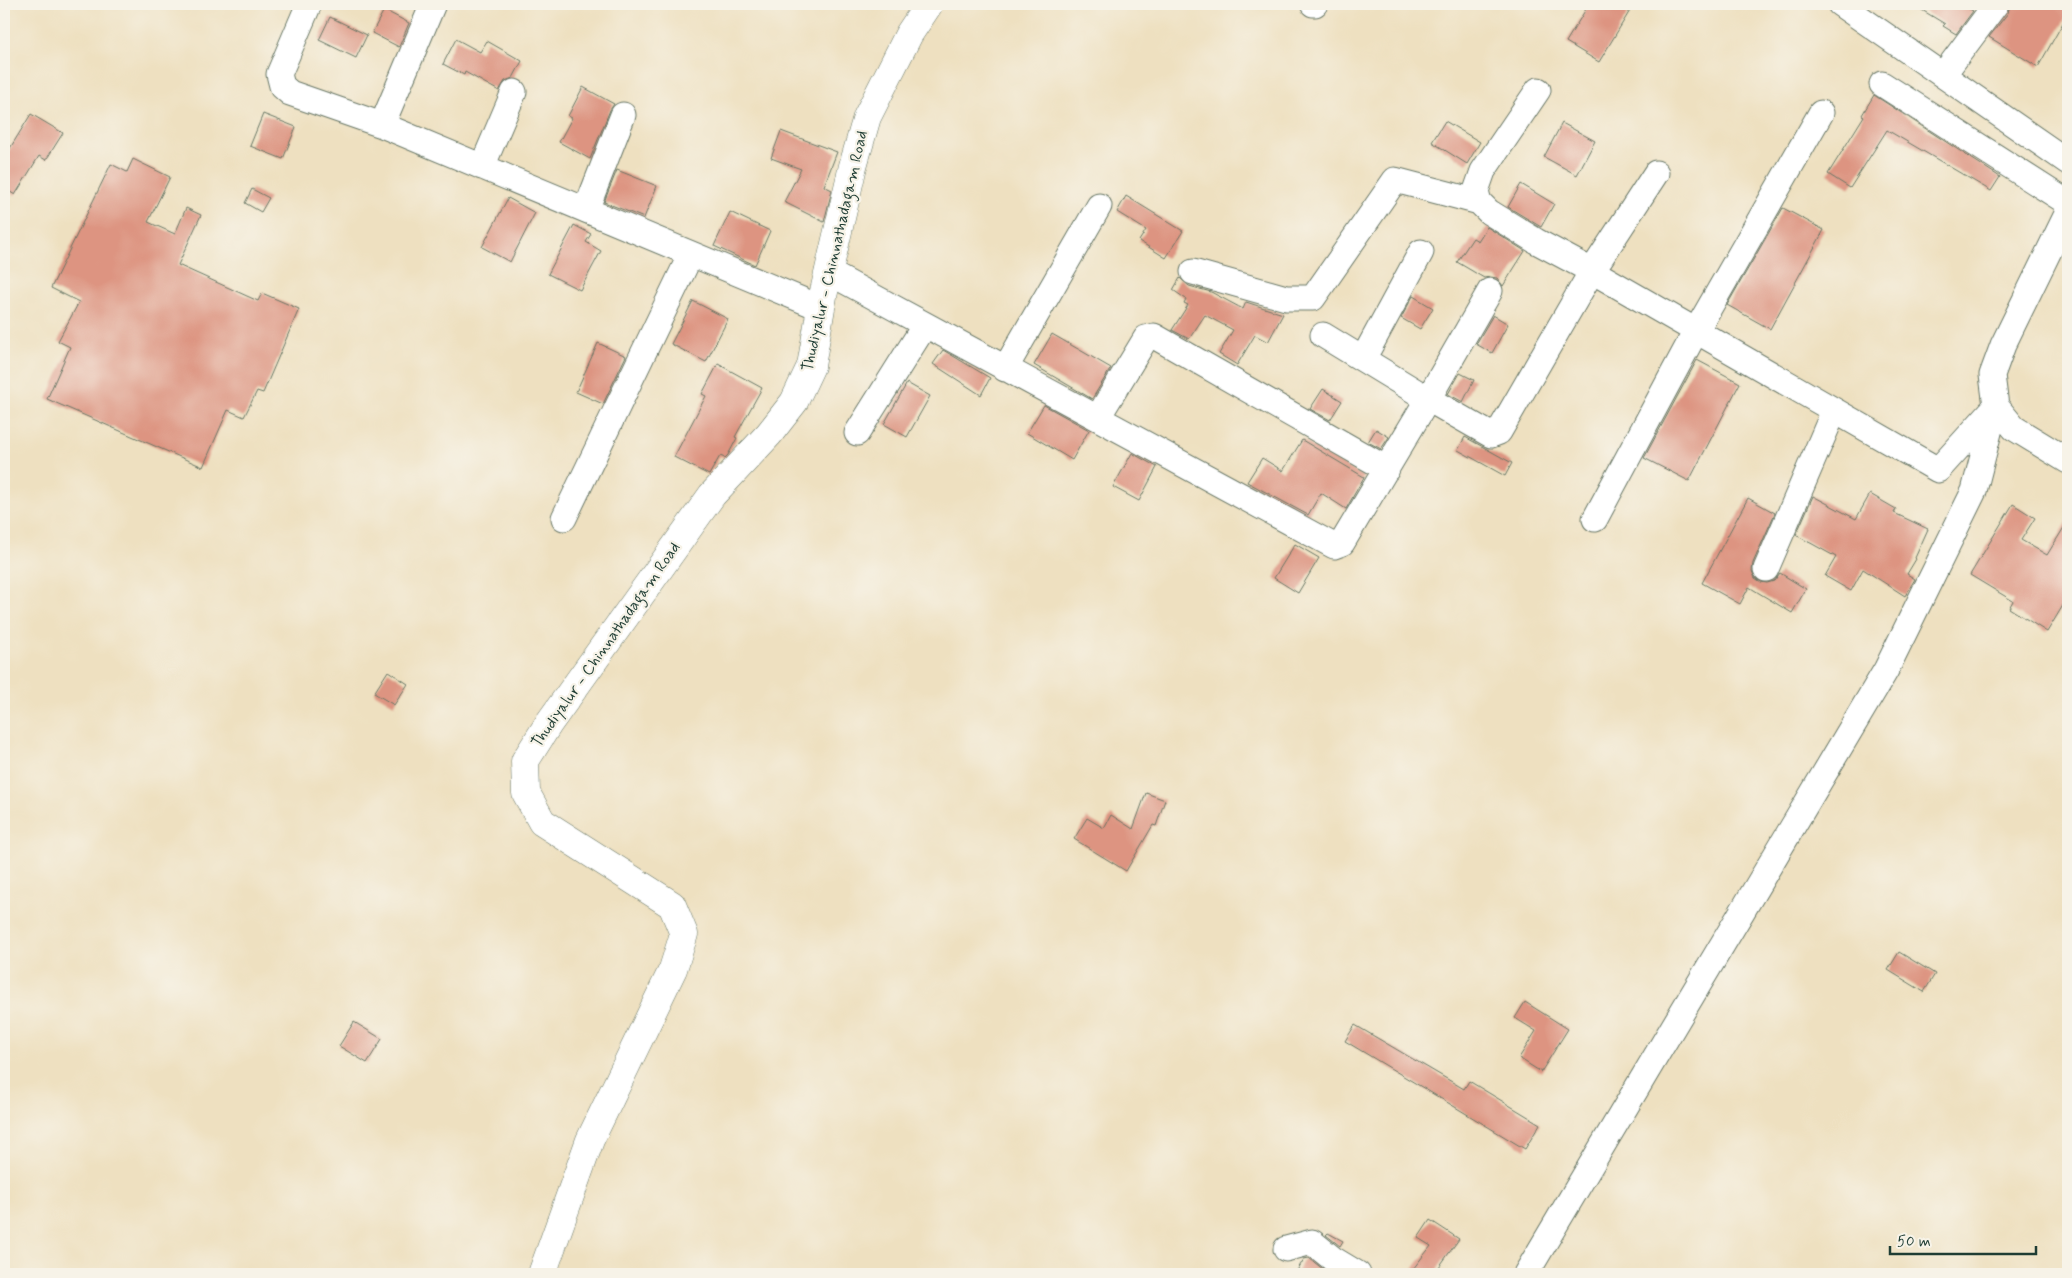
<svg xmlns="http://www.w3.org/2000/svg" width="2072" height="1278" font-family="Mynerve,sans-serif">
<style>
.building{fill:#dd9481}
.lines{fill:none;stroke-linecap:round;stroke-linejoin:round}
.minor-casing{stroke:#677665;stroke-width:27}
.major-casing{stroke:#677665;stroke-width:29}
.minor{stroke:#fff;stroke-width:25}
.major{stroke:#fff;stroke-width:28}
.labels{text-anchor:middle;dominant-baseline:central;stroke-width:4.5;stroke-linejoin:round;paint-order:stroke}
.street-label{font-size:16px;fill:#1f3d34;stroke:#f7f3e8}
</style>
<rect width="100%" height="100%" fill="#f7f3e8"/>
<filter id="ink" filterUnits="userSpaceOnUse"><feTurbulence type="fractalNoise" baseFrequency=".02" numOctaves="2"/><feDisplacementMap in="SourceGraphic" scale="10" xChannelSelector="R" yChannelSelector="G"/><feConvolveMatrix kernelMatrix="1 2 1 2 8 2 1 2 1" color-interpolation-filters="sRGB"/></filter>
<filter id="wash" filterUnits="userSpaceOnUse"><feTurbulence type="fractalNoise" baseFrequency=".0096" numOctaves="4" result="noise"/><feDisplacementMap in="SourceGraphic" scale="20" xChannelSelector="R" yChannelSelector="G"/><feGaussianBlur stdDeviation="1.12" result="paint"/><feColorMatrix in="noise" values="0 0 0 0 0 0 0 0 0 0 0 0 0 0 0 0 0 1.4 0 .05"/><feComposite in="paint" operator="in"/></filter>
<g filter="url(#wash)">
<rect width="100%" height="100%" fill="#eee0c0"/>
<g id="blocks">
<path class="building" d="M1589,4H1634L1599,62L1566,42Z
M1912,4H1961L1973,11L1956,34L1943,26L1945,24Z
M2010,4H2068V14L2038,67L1989,37L2008,13Z
M384,10L409,23L399,47L372,33Z
M330,17L367,35L356,58L319,40Z
M456,39L480,52L487,41L522,61L513,78L505,81L499,91L465,72L464,75L443,64Z
M583,87L614,104L610,110L590,159L559,142L572,118L568,116Z
M1874,95L2000,177L1991,191L1887,130L1850,188L1828,174L1864,116L1862,115Z
M31,114L63,133L46,160L39,156L15,195L4,188V158Z
M263,114L296,127L283,159L250,146Z
M1445,121L1480,142L1467,164L1432,142Z
M1562,123L1595,141L1577,175L1544,157Z
M781,131L837,152L824,186L832,190L824,222L784,202L801,169L771,158Z
M133,159L170,177L148,222L175,234L186,208L201,215L178,265L258,301L262,293L299,309L263,393L257,391L244,417L228,410L203,467L47,399L70,347L58,341L79,302L51,288L111,164L127,172Z
M617,170L657,186L644,218L604,202Z
M1521,184L1554,204L1541,227L1508,207Z
M252,189L269,198L261,212L245,203Z
M1126,196L1183,231L1166,258L1139,241L1146,230L1117,212Z
M508,198L535,213L510,262L482,247Z
M1783,208L1824,230L1770,329L1727,305Z
M730,212L770,231L755,265L714,246Z
M574,225L591,234L586,242L601,251L580,290L548,274Z
M1487,227L1525,251L1503,286L1497,278L1490,277L1484,278L1457,262L1473,238L1478,241Z
M1180,278L1189,286L1211,292L1243,309L1246,302L1283,314L1268,342L1255,335L1237,365L1219,354L1233,330L1205,315L1189,339L1172,330L1188,305L1184,303L1186,299L1173,290Z
M1413,296L1433,308L1420,329L1401,318Z
M693,301L728,319L706,362L671,344Z
M1493,315L1508,324L1492,353L1476,344Z
M1052,334L1111,368L1092,399L1034,365Z
M598,343L626,356L603,404L576,392Z
M943,350L990,378L981,395L933,364Z
M1697,360L1740,383L1689,481L1644,458Z
M718,364L762,388L735,437L737,438L728,455L725,458L720,456L709,475L674,457L706,396L702,394Z
M1460,373L1474,380L1463,402L1448,394Z
M907,383L930,396L907,437L884,424Z
M1323,389L1342,401L1330,420L1310,409Z
M1044,405L1089,430L1072,460L1027,433Z
M1376,429L1389,437L1381,449L1368,442Z
M1465,437L1512,463L1505,476L1458,450Z
M1302,440L1364,477L1346,509L1321,493L1308,515L1247,482L1262,458L1283,471Z
M1132,453L1157,467L1139,501L1113,487Z
M1870,494L1896,509L1894,513L1928,529L1915,558L1916,559L1907,574L1915,579L1905,596L1863,569L1851,591L1825,576L1836,557L1796,535L1813,496L1856,519Z
M1748,498L1775,513L1753,563L1752,571L1755,578L1761,582L1767,583L1774,581L1780,573L1806,589L1792,613L1749,587L1740,604L1702,583Z
M2013,504L2035,518L2021,540L2047,555L2068,521V597L2047,632L2009,608L2013,601L1970,575Z
M1295,544L1319,558L1298,593L1274,578Z
M388,671L408,684L394,705L374,693Z
M1146,793L1165,800L1156,826L1153,825L1126,871L1074,839L1087,818L1104,828L1111,815L1133,829Z
M1899,952L1935,974L1924,992L1888,970Z
M1525,1002L1568,1029L1541,1072L1519,1058L1536,1031L1515,1018Z
M354,1022L382,1039L367,1063L339,1046Z
M1355,1025L1464,1089L1469,1081L1540,1124L1525,1149L1345,1041Z
M1430,1220L1459,1239L1434,1274H1409L1431,1246L1418,1238Z
M1328,1233L1343,1241L1340,1246L1326,1235Z
M1309,1258L1324,1270L1330,1274H1295L1304,1259Z"/>
</g>
</g>
<g filter="url(#ink)">
<use href="#blocks" fill-opacity="0" stroke="#677665" stroke-width="1"/>
<g class="lines">
<g class="minor-casing">
<path id="minor" d="M309,4L279,74L282,86L290,93L382,125L821,308
M1313,4H1315
M1840,4L2068,162
M1943,75L1996,4
M1882,84L2068,203
M1538,90L1483,171L1476,191L1479,202L1489,212L1536,241L1592,271L1656,173
M382,125L433,4
M482,167L514,92
M586,210L623,115
M2068,212L2003,345L1992,375L1996,406L2014,428L2068,461
M828,272L1334,546L1342,543L1428,399L1491,435L1499,432L1592,271L1938,470L1996,406
M1193,272L1286,298H1313L1395,180L1479,202
M1323,335L1428,399L1490,291
M1363,359L1421,252
M1005,369L1099,206
M1098,417L1146,338L1154,336L1387,469
M857,433L925,325
M564,518L691,254
M1595,519L1696,331L1821,113
M1766,569L1834,411
M1286,1249L1312,1242L1333,1259L1358,1274
M1526,1274L1886,670L1974,491L1995,409"/>
</g>
<g class="major-casing">
<path id="major" d="M542,1274L590,1140L673,969L684,934L672,905L542,822L526,793L525,761L549,723L712,495L769,434L794,402L811,366L823,296L853,166L867,117L909,34L929,4"/>
</g>
<use href="#minor" class="minor"/>
<use href="#major" class="major"/>
</g>
</g>
<g class="labels">
<g class="street-label">
<text transform="translate(835 251) rotate(-77)">Thudiyalur - Chinnathadagam Road</text>
<text transform="translate(606 645) rotate(-55)">Thudiyalur - Chinnathadagam Road</text>
</g>
</g>
<rect width="2072" height="1278" fill="none" stroke="#f7f3e8" stroke-width="20"/>
<path d="M1890 1246v8h146v-8" fill="none" stroke="#1f3d34" stroke-width="2.5"/>
<text x="1897" y="1246" font-size="15" fill="#1f3d34" stroke="#f7f3e8" stroke-width="4" paint-order="stroke">50 m</text>
</svg>
